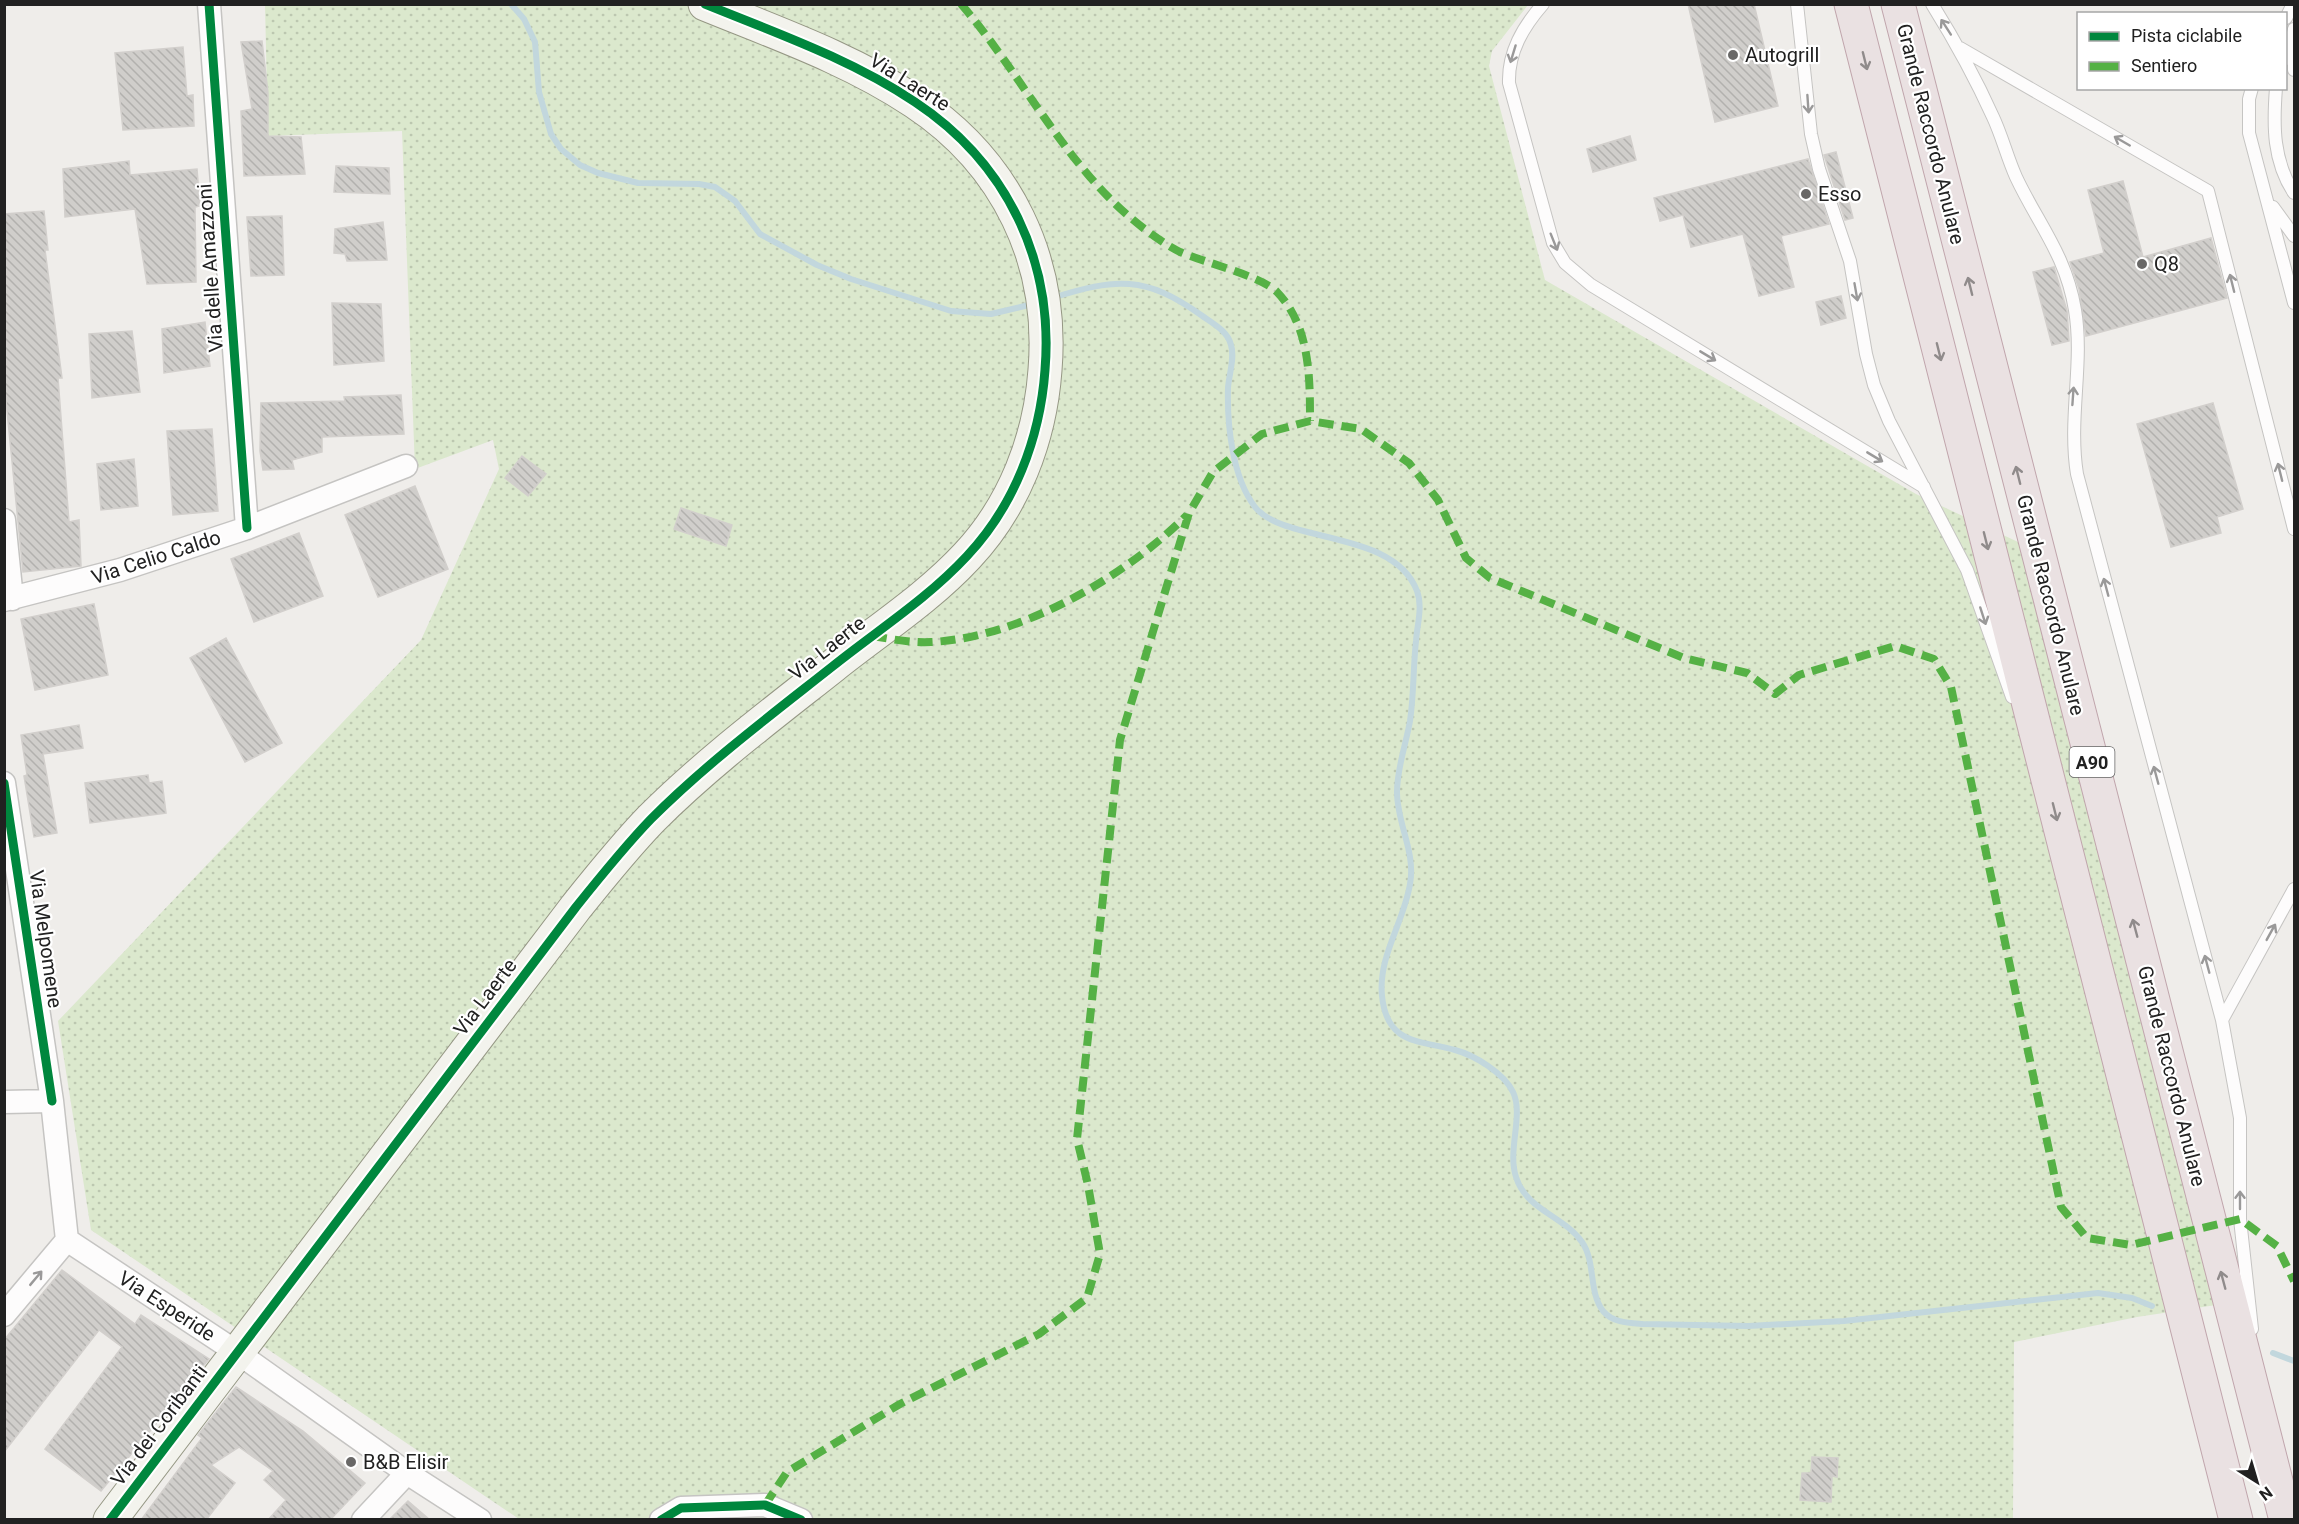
<svg xmlns="http://www.w3.org/2000/svg" width="2299" height="1524" font-family="Roboto,sans-serif">
<style>
.grass{fill:url(#grass-dots)}
.lines{fill:none;stroke-linecap:round;stroke-linejoin:round}
.stream{stroke:#c2d7dd;stroke-width:6}
.building{fill:url(#building-back-hatch);stroke:#d2cfcc;stroke-width:1.5}
.lane-casing{stroke:#c5c4c2;stroke-width:14}
.street-casing{stroke:#c5c4c2;stroke-width:25}
.secondary-casing{stroke:#959784;stroke-width:35}
.highway-casing{stroke:#c0a5ac;stroke-width:35}
.lane{stroke:#fdfcfc;stroke-width:12}
.street{stroke:#fdfcfc;stroke-width:22}
.secondary{stroke:#f3f3ed;stroke-width:33}
.highway{stroke:#eae1e2;stroke-width:33}
.quiet{stroke:#55b145;stroke-width:8;stroke-dasharray:15 8;stroke-linecap:butt}
.cycleway-casing{stroke:#fff;stroke-width:13}
.cycleway{stroke:#00873e;stroke-width:9}
.oneway{stroke:#9a9999}
.oneway2{stroke:#908b8b}
.poi-dot{fill:#696867;stroke:#fff;stroke-width:2}
.labels{text-anchor:middle;dominant-baseline:central;stroke-width:4.5;stroke-linejoin:round;paint-order:stroke}
.shield{fill:#fff;stroke:#646464;stroke-width:1.5}
.shield-label{font-size:18px;font-weight:bold;fill:#212121}
.poi-label{font-size:20px;fill:#212121;stroke:#fff;text-anchor:start}
.street-label{font-size:20px;fill:#212121;stroke:#fff}
</style>
<defs>
<pattern id="grass-dots" width="8" height="8" patternUnits="userSpaceOnUse" patternTransform="scale(1.5)"><rect width="8" height="8" fill="#dbe8cd"/><path d="M2 2h.1M6 6h.1" fill="none" stroke="#bcc7b0" stroke-width="1.8" stroke-linecap="round"/></pattern>
<pattern id="building-back-hatch" width="6" height="6" patternUnits="userSpaceOnUse" patternTransform="scale(1.5)"><rect width="6" height="6" fill="#d0cecb"/><path d="M-1 5l2 2M0 0l6 6M5-1l2 2" fill="none" stroke="#b2b1ae"/></pattern>
</defs>
<rect width="100%" height="100%" fill="#efedea"/>
<path class="grass" d="M265,5H1528L1492,51L1489,66L1545,280L1916,494L2037,551L2060,640L2249,1300L2137,1317L2014,1342L2013,1519H519L91,1230L58,1021L421,640L499,469L493,440L415,469L402,131L268,136Z"/>
<g class="lines">
<path class="stream" d="M511,4L524,19L535,42L539,92L551,134L561,149L580,165L598,173L638,183L699,184L715,187L735,201L760,234L817,265L851,279L951,311L991,314L1033,304
M1052,298C1116,278 1145,275 1201,315C1212,323 1228,331 1231,345C1235,358 1229,374 1228,388C1227,424 1232,477 1255,507C1284,544 1394,529 1417,591C1423,607 1417,625 1416,641C1413,668 1414,694 1410,721C1406,744 1397,768 1397,792C1397,824 1416,852 1410,884C1404,922 1378,956 1382,996C1387,1045 1419,1040 1455,1050C1474,1055 1504,1073 1513,1092C1524,1115 1507,1150 1516,1177C1526,1210 1564,1216 1582,1242C1596,1262 1588,1291 1603,1311C1613,1323 1629,1323 1643,1324L1748,1326L1844,1321L2098,1293L2132,1298L2152,1306
M2273,1353L2294,1361"/>
</g>
<path class="building" d="M1688,4H1754L1778,106L1715,122Z
M262,41L268,93V136L301,137L305,174L244,176L241,111L252,109L241,42Z
M183,47L187,96L193,95L194,126L123,130L115,53Z
M1630,136L1636,160L1593,172L1587,149Z
M1836,152L1853,218L1845,220L1824,155Z
M1808,159L1829,224L1781,236L1794,287L1759,296L1743,234L1691,247L1683,215L1660,221L1654,198Z
M129,161L130,175L197,169L200,206L195,207L196,282L147,284L135,209L65,217L63,169Z
M336,166L389,168L390,194L334,192Z
M2123,181L2143,257L2211,238L2227,298L2086,336L2079,289L2070,262L2104,253L2088,190Z
M44,211L48,250H45L62,378H58L69,522L79,520L81,566L23,572L4,381V214Z
M282,216L284,275L251,276L247,217Z
M383,222L387,260L347,261L345,254L334,253L335,229Z
M2054,267L2067,311L2069,341L2052,345L2033,272Z
M1841,296L1846,318L1821,325L1816,302Z
M332,303L381,304L384,361L334,365Z
M205,322L210,366L164,373L162,329Z
M132,331L140,392L92,398L89,334Z
M401,395L404,434L322,437V452L292,460L294,469L263,470L260,451L261,403L345,401L344,397Z
M2213,403L2243,509L2217,517L2221,533L2171,547L2137,424Z
M212,429L218,511L173,515L167,431Z
M522,456L546,474L528,496L505,478Z
M134,459L138,506L101,510L97,464Z
M415,486L448,569L378,597L345,515Z
M681,508L732,525L726,546L674,529Z
M299,533L323,596L254,622L231,559Z
M94,604L108,675L35,690L21,619Z
M226,638L282,743L245,762L190,658Z
M79,725L83,748L43,754L57,833L34,837L24,776L27,775L21,735Z
M148,775L149,783L162,781L166,813L90,823L85,783Z
M62,1270L135,1324L141,1315L209,1359L101,1491L45,1449L122,1347L99,1330L4,1452V1340Z
M236,1387L303,1431L365,1483L330,1520H268L286,1500L264,1480L273,1471L239,1447L211,1465L235,1483L206,1520H141L202,1438L198,1435Z
M1812,1457L1838,1458L1837,1477L1832,1476L1831,1502L1800,1500L1802,1473H1811Z
M408,1501L430,1520H389Z"/>
<g class="lines">
<g class="lane-casing">
<path id="lane" d="M1543,4C1523,27 1508,52 1509,83L1553,243L1565,263L1591,285L1924,487
M1797,4L1811,134L1819,169L1850,261L1866,354L1874,385L1889,421L1967,570L2012,697
M1932,4C1955,41 1975,77 1993,117C2002,136 2007,157 2016,177C2038,224 2066,255 2075,310C2084,363 2068,418 2077,474L2222,1020L2240,1118V1219L2252,1329
M2286,18L2293,4
M2294,44V70
M1960,48L2208,191L2294,529
M2286,59L2294,29
M2252,88L2249,99V133L2294,303
M2276,88C2273,126 2273,161 2294,193
M2273,207L2294,236
M2222,1020L2294,889"/>
</g>
<g class="street-casing">
<path id="street" d="M209,4L247,528
M4,520L12,599
M4,600L120,570L247,528L406,466
M4,783L52,1101
M4,1102L52,1101L67,1240L238,1353L407,1473L480,1520
M4,1315L67,1240
M363,1520L407,1473
M661,1520L681,1508L765,1505L801,1520"/>
</g>
<g class="secondary-casing">
<path id="secondary" d="M110,1520L576,907C600,877 624,847 651,819C707,763 771,715 833,666C878,630 927,599 967,556C1014,506 1040,439 1045,370C1054,261 1007,163 915,102C851,59 776,33 705,4"/>
</g>
<g class="highway-casing">
<path id="highway" d="M1851,4L2236,1520
M1898,4L2286,1520"/>
</g>
<use href="#lane" class="lane"/>
<use href="#street" class="street"/>
<use href="#secondary" class="secondary"/>
<use href="#highway" class="highway"/>
<path class="quiet" d="M961,4C1019,71 1064,162 1131,218C1145,230 1164,244 1180,252C1203,262 1261,276 1277,292C1310,326 1310,377 1310,421
M872,636C891,639 911,643 931,642C1020,638 1125,577 1187,515
M765,1505L787,1472L900,1404L1039,1334L1087,1298L1100,1254L1088,1185L1077,1139L1120,740L1189,513L1213,472L1262,434L1310,421L1361,429L1409,463L1438,500L1466,558L1490,578L1684,658L1747,673L1775,694L1799,675L1895,646L1934,659L1951,687L2061,1207L2087,1238L2131,1245L2240,1219L2277,1246L2294,1281"/>
<g class="cycleway-casing">
<path id="cycleway" d="M209,4L247,528
M4,783L52,1101
M110,1520L576,907C600,877 624,847 651,819C707,763 771,715 833,666C878,630 927,599 967,556C1014,506 1040,439 1045,370C1054,261 1007,163 915,102C851,59 776,33 705,4
M661,1520L681,1508L765,1505L801,1520"/>
</g>
<use href="#cycleway" class="cycleway"/>
</g>
<defs><path id="oneway-shaft" d="M-6 0H5M1.5-3L5.5 0L1.5 3" fill="none" stroke-width="1.6" stroke-linecap="round" stroke-linejoin="round" transform="scale(1.5)"/></defs>
<g class="oneway">
<use href="#oneway-shaft" transform="translate(1946 27) rotate(-123)"/>
<use href="#oneway-shaft" transform="translate(1513 54) rotate(107)"/>
<use href="#oneway-shaft" transform="translate(1808 104) rotate(86)"/>
<use href="#oneway-shaft" transform="translate(2122 141) rotate(-150)"/>
<use href="#oneway-shaft" transform="translate(1554 242) rotate(68)"/>
<use href="#oneway-shaft" transform="translate(2232 283) rotate(-104)"/>
<use href="#oneway-shaft" transform="translate(1856 292) rotate(80)"/>
<use href="#oneway-shaft" transform="translate(1708 356) rotate(31)"/>
<use href="#oneway-shaft" transform="translate(2073 396) rotate(-86)"/>
<use href="#oneway-shaft" transform="translate(1875 457) rotate(31)"/>
<use href="#oneway-shaft" transform="translate(2280 472) rotate(-104)"/>
<use href="#oneway-shaft" transform="translate(2106 587) rotate(-105)"/>
<use href="#oneway-shaft" transform="translate(1983 616) rotate(72)"/>
<use href="#oneway-shaft" transform="translate(2156 775) rotate(-105)"/>
<use href="#oneway-shaft" transform="translate(2271 932) rotate(-61)"/>
<use href="#oneway-shaft" transform="translate(2207 964) rotate(-105)"/>
<use href="#oneway-shaft" transform="translate(2240 1200) rotate(-90)"/>
<use href="#oneway-shaft" transform="translate(36 1278) rotate(-50)"/>
</g>
<g class="oneway2">
<use href="#oneway-shaft" transform="translate(1865 61) rotate(76)"/>
<use href="#oneway-shaft" transform="translate(1970 286) rotate(-104)"/>
<use href="#oneway-shaft" transform="translate(1939 352) rotate(76)"/>
<use href="#oneway-shaft" transform="translate(2018 475) rotate(-104)"/>
<use href="#oneway-shaft" transform="translate(1986 541) rotate(76)"/>
<use href="#oneway-shaft" transform="translate(2055 812) rotate(76)"/>
<use href="#oneway-shaft" transform="translate(2135 928) rotate(-105)"/>
<use href="#oneway-shaft" transform="translate(2223 1280) rotate(-105)"/>
</g>
<g class="poi-dot">
<circle cx="1733" cy="55" r="6"/>
<circle cx="1806" cy="194" r="6"/>
<circle cx="2142" cy="264" r="6"/>
<circle cx="351" cy="1462" r="6"/>
</g>
<g class="labels">
<rect class="shield" x="2069.5" y="747" width="45" height="30" rx="4.5"/>
<g class="shield-label">
<text x="2092" y="762">A90</text>
</g>
<g class="poi-label">
<text x="1745" y="55">Autogrill</text>
<text x="1818" y="194">Esso</text>
<text x="2154" y="264">Q8</text>
<text x="363" y="1462">B&amp;B Elisir</text>
</g>
<g class="street-label">
<text transform="translate(910 82) rotate(32)">Via Laerte</text>
<text transform="translate(1931 134) rotate(76)">Grande Raccordo Anulare</text>
<text transform="translate(210 268) rotate(-94)">Via delle Amazzoni</text>
<text transform="translate(156 557) rotate(-18)">Via Celio Caldo</text>
<text transform="translate(2051 605) rotate(76)">Grande Raccordo Anulare</text>
<text transform="translate(827 648) rotate(-38)">Via Laerte</text>
<text transform="translate(46 939) rotate(82)">Via Melpomene</text>
<text transform="translate(485 997) rotate(-53)">Via Laerte</text>
<text transform="translate(2172 1076) rotate(76)">Grande Raccordo Anulare</text>
<text transform="translate(167 1306) rotate(33)">Via Esperide</text>
<text transform="translate(159 1425) rotate(-53)">Via dei Coribanti</text>
</g>
</g>
<rect width="2299" height="1524" fill="none" stroke="#212121" stroke-width="12"/>
<rect x="2077" y="12" width="210" height="78" fill="#ffffff" stroke="#a6a6a6" stroke-width="1.5"/>
<rect x="2089" y="32" width="30" height="9" fill="#00873e" stroke="#a6a6a6" stroke-width="1.5"/>
<text x="2131" y="42" font-size="18" fill="#212121">Pista ciclabile</text>
<rect x="2089" y="62" width="30" height="9" fill="#55b145" stroke="#a6a6a6" stroke-width="1.5"/>
<text x="2131" y="72" font-size="18" fill="#212121">Sentiero</text>
<g transform="translate(2257 1482) rotate(143)" stroke="#ffffff" stroke-width="4.5" paint-order="stroke">
<path d="M0-4.5L10 22L0 15L-10 22Z" fill="#212121"/>
<text y="-9" font-size="16" font-weight="bold" text-anchor="middle" fill="#212121">N</text>
</g>
</svg>
